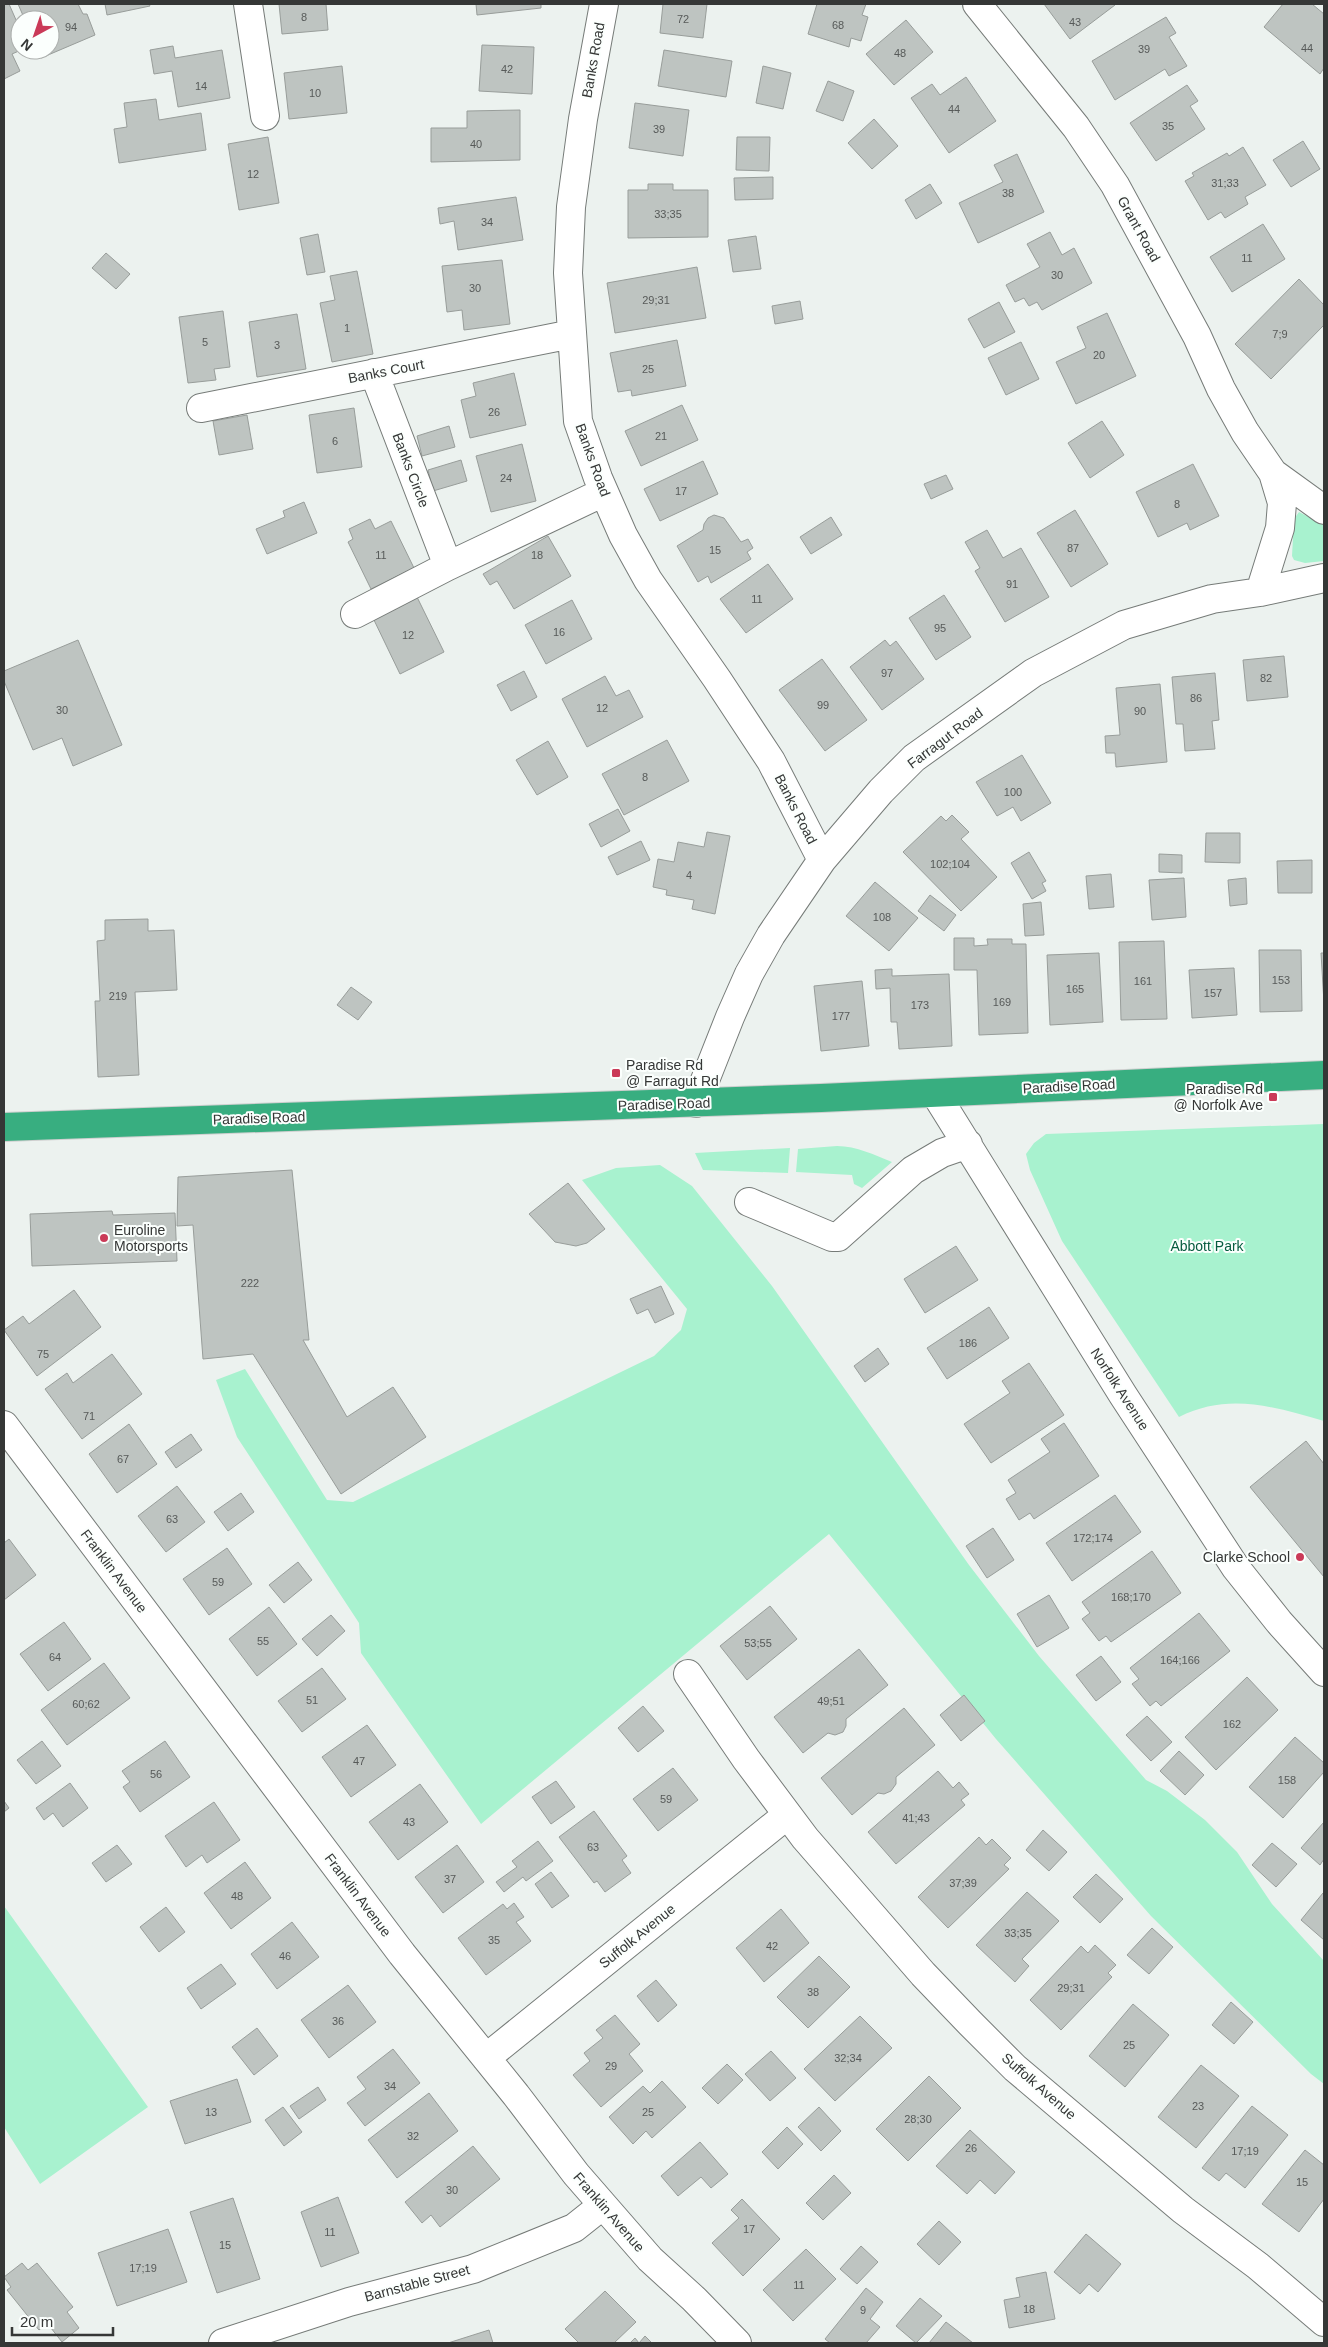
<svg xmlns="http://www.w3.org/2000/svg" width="1328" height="2347" font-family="Helvetica,sans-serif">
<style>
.green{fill:#a8f2cf}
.building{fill:#bec4c1;stroke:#989d9a}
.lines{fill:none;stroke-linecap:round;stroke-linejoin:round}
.minor-casing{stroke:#767b78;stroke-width:30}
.highway-casing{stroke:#cfcfcf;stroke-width:30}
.minor{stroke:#fff;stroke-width:28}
.highway{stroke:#38ae80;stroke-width:28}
.poi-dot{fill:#ca3a58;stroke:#fbfffd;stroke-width:2}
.labels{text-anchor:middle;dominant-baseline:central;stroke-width:4;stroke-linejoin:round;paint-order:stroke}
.number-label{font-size:11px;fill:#575a59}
.street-label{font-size:14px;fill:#353736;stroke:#fbfffd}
.poi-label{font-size:14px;fill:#353736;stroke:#fbfffd;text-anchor:start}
.park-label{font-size:14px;fill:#075c3f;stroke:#fbfffd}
</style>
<rect width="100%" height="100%" fill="#ecf2ef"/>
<path class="green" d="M1299,512L1324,525V561L1305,563L1294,560L1292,556L1294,519Z
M1324,1124V1421C1274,1407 1229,1392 1179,1417L1062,1241L1030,1170L1026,1154L1034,1143L1046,1134Z
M837,1146C857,1146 874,1155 892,1162L862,1188L854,1184L852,1175L796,1172L798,1149Z
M790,1148L788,1173L703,1170L695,1153Z
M660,1165L692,1186L772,1286L969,1565L1039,1656L1146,1780L1167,1791L1205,1820L1237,1852L1272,1904L1324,1961V2084L1311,2074L1151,1916L996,1739L829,1534L481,1824L361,1653L359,1623L237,1437L216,1380L245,1369L327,1500L353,1502L654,1356L681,1330L687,1309L582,1180L616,1168Z
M4,1906L148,2107L40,2184L4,2127Z"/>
<path class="building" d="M4,4H9L20,29L21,50L12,54L20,71L4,79Z
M18,4H78L83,14H87L95,35L41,58L38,50H50V20H25Z
M105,4H149L150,6L107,15Z
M279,4H326L328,30L282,34Z
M476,4H541V8L477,15Z
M663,4H707L703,38L660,33Z
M817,4H866L862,15L868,17L861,41L851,38L849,47L808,34Z
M1044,4H1115V5L1070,39Z
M1283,4H1312L1324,14V68L1320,74L1264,27Z
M1166,17L1176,33L1169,37L1187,66L1169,76L1165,69L1115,100L1092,61Z
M906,20L933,52L894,85L866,54Z
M482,45L534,47L532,94L479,91Z
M173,46L175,58L222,50L230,98L178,107L172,71L154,74L150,50Z
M664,50L732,61L726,97L658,86Z
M342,66L347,113L289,119L284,73Z
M763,66L791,73L783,109L756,103Z
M966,77L996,121L949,153L911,98L932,84L940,95Z
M828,81L854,91L843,121L816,111Z
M1187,85L1198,101L1190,106L1205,129L1156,161L1130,123Z
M156,99L159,120L201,113L206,150L119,163L114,129L127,127L124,103Z
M635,103L689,110L683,156L629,148Z
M520,110V160L431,162V128H467V111Z
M874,119L898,146L872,169L848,143Z
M268,137L279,203L239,210L228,144Z
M737,137H770L769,171L736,170Z
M1303,141L1320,169L1291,187L1273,160Z
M1243,147L1266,185L1245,197L1248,204L1225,218L1221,212L1208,220L1185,181L1194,176L1192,173L1227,153L1229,156Z
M1017,154L1044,212L978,243L959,203L1003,182L994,165Z
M773,177V199L735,200L734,178Z
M648,184H673V190H708V237L628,238V190H648Z
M930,184L942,203L916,219L905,200Z
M516,197L523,240L458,250L454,221L440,224L438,208Z
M1263,224L1285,259L1232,292L1210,257Z
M1050,232L1062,255L1074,248L1092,283L1042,310L1037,302L1029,306L1024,298L1015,302L1006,285L1040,267L1027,244Z
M318,234L325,272L307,275L300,238Z
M756,236L761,269L733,272L728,240Z
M106,253L130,274L116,289L92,268Z
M502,260L510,324L464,330L462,310L447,312L442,266Z
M697,267L706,318L615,333L607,283Z
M357,271L373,354L332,362L320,303L335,300L330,276Z
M1299,279L1324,305V325L1271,379L1235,344Z
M800,301L803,319L775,324L772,306Z
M999,302L1015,332L984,348L968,319Z
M223,311L230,367L214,369L216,380L188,383L179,317Z
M1107,313L1136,376L1076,404L1056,362L1086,348L1077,327Z
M297,314L306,369L257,377L249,322Z
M677,340L686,386L632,396L631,390L618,392L610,353Z
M1021,342L1039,379L1006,395L988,358Z
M514,373L526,425L470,438L461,400L476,396L473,383Z
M682,405L698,440L641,466L625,431Z
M354,408L362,467L317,473L309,415Z
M247,415L253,449L219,455L213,421Z
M1102,421L1124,455L1090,478L1068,443Z
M449,426L455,447L422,456L417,436Z
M522,444L536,501L491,512L476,456Z
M461,460L467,481L433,491L428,470Z
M703,461L718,494L660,521L644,489Z
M1193,464L1219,516L1190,530L1187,523L1158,537L1136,492Z
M946,475L953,489L931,499L924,484Z
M304,502L317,533L267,554L256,529L285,517L283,511Z
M1075,510L1108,564L1071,587L1037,533Z
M714,515L724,518L741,542L748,539L753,548L747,552L751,559L711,583L708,576L698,582L677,546L703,530L704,524L708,518Z
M831,517L842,535L811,554L800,537Z
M370,519L375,529L391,521L414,568L371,589L348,542L353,539L349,529Z
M987,530L1003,558L1021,548L1049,597L1005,622L975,571L980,568L965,542Z
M548,536L571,576L514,609L497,581L490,585L483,574Z
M768,564L793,599L746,633L720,599Z
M944,595L971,637L936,660L909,618Z
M417,597L444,652L400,674L373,618Z
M572,600L592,639L546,664L525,625Z
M78,640L122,745L73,766L62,738L33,750L4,681V671Z
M885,640L890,646L896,641L924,679L882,710L850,667Z
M1284,656L1288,697L1247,701L1243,660Z
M822,659L867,720L825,751L779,690Z
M524,671L537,697L511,711L497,685Z
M1215,673L1219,720L1212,721L1215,749L1185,751L1183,724H1176L1172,677Z
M605,676L616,696L629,690L643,717L587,747L562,699Z
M1160,684L1167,762L1116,767L1115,753H1106L1105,736L1120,735L1116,688Z
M667,740L689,781L624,815L602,774Z
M548,741L568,777L537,795L516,760Z
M1022,755L1051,803L1021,821L1013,807L997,816L976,782Z
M618,809L630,831L601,847L589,824Z
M952,815L969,832L961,839L997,877L961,911L903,852L941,816L946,821Z
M707,832L730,836L715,914L692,909L694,900L666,895L667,890L653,887L658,859L674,862L678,842L704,847Z
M1206,833H1240V863L1205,862Z
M641,841L650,860L617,875L608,857Z
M1029,852L1046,881L1042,883L1046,891L1032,899L1011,863Z
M1159,854L1182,855V873L1159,872Z
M1312,860V893H1278L1277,861Z
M1111,874L1114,907L1089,909L1086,876Z
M1184,878L1186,917L1152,920L1149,880Z
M1246,878L1247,904L1230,906L1228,880Z
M875,882L918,918L889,951L846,916Z
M930,895L956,915L944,931L918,911Z
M1041,902L1044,935L1025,936L1023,904Z
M148,919V931L174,930L177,990L135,992L139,1075L98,1077L95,1001H100L97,941L105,940V920Z
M954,938H974V946L988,945L987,939H1012V944H1026L1028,1033L979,1035L977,970H954Z
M1164,941L1167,1019L1121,1020L1119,942Z
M1259,950H1301L1302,1011L1260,1012Z
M1099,953L1103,1022L1050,1025L1047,955Z
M1321,953H1324V1003Z
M1234,968L1237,1015L1192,1018L1189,970Z
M892,969V976L949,974L952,1046L899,1049L897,1022H891L890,988L876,989L875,970Z
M862,981L869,1046L821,1051L814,986Z
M351,987L372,1002L358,1020L337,1005Z
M292,1170L309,1340H303L347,1417L393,1387L426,1437L341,1494L253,1354L203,1359L193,1225L177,1226L178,1177Z
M568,1183L605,1229L587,1243L576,1246L555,1242L529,1214Z
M112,1211L113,1215L175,1213L177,1261L32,1266L30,1214Z
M956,1246L978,1280L925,1313L904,1279Z
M661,1286L674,1314L655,1323L648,1309L637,1314L630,1299Z
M74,1290L101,1327L37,1376L4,1330L23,1316L29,1324Z
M989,1307L1009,1338L947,1379L927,1348Z
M878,1348L889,1364L865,1382L854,1366Z
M112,1354L142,1394L82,1439L45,1389L67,1373L73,1383Z
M1029,1363L1064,1415L991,1463L964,1424L1010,1393L1002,1381Z
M1064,1423L1099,1476L1034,1519L1030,1513L1019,1520L1006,1499L1016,1493L1008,1480L1050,1452L1041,1439Z
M129,1424L157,1464L117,1493L89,1454Z
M191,1434L202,1450L176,1468L165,1452Z
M1306,1441L1324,1464V1577L1250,1487Z
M177,1486L205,1522L166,1552L138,1516Z
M241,1493L254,1512L228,1531L214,1512Z
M1115,1495L1141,1532L1072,1581L1046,1543Z
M993,1528L1014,1560L987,1578L966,1546Z
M9,1539L36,1575L4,1600V1543Z
M227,1548L252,1584L209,1615L183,1579Z
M1152,1551L1181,1593L1111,1642L1106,1636L1099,1641L1082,1619L1090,1613L1082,1602Z
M298,1562L312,1580L284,1603L269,1585Z
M1049,1595L1069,1628L1037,1647L1017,1614Z
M770,1606L797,1639L747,1680L720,1646Z
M269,1607L297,1644L257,1676L229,1639Z
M1199,1613L1230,1651L1161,1706L1156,1701L1150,1706L1132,1684L1139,1679L1130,1668Z
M331,1615L345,1631L317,1656L302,1639Z
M64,1622L91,1659L48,1691L20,1654Z
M859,1649L888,1685L846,1719V1726L843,1732L835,1735L828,1733L803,1753L774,1717Z
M1101,1656L1121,1682L1096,1701L1076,1675Z
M104,1663L130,1698L67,1745L41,1710Z
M322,1668L346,1699L302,1732L278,1701Z
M1247,1677L1278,1710L1216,1770L1185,1737Z
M964,1695L985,1721L961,1741L940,1715Z
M643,1706L664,1731L638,1752L618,1728Z
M904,1708L935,1745L896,1777V1784L891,1791L884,1794L878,1793L852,1815L821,1778Z
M1147,1716L1172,1742L1151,1761L1126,1735Z
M367,1725L396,1765L351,1797L322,1757Z
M1295,1737L1324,1763V1772L1283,1818L1249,1787Z
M42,1741L61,1766L36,1784L17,1760Z
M165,1741L190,1777L140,1812L123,1787L130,1782L122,1771Z
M1179,1751L1204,1775L1185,1795L1160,1771Z
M673,1768L698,1800L658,1831L633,1799Z
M938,1771L953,1788L959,1782L969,1794L961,1800L965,1805L896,1864L868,1832Z
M556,1781L575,1807L551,1824L532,1797Z
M70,1783L88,1808L63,1827L53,1813L44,1820L36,1808Z
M420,1784L448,1822L398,1860L369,1822Z
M4,1801L9,1808L4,1812Z
M214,1802L240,1840L207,1863L202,1855L186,1867L165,1836Z
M594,1811L627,1856L622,1860L631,1873L605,1892L597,1881L594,1883L559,1837Z
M1324,1822V1859L1320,1865L1301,1848Z
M1043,1830L1067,1852L1049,1871L1026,1850Z
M979,1837L986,1845L992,1839L1011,1858L1004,1865L1009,1869L948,1928L918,1897Z
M538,1841L553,1861L526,1881L523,1877L504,1892L496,1882L517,1867L512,1861Z
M1272,1843L1297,1864L1276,1887L1252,1865Z
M117,1845L132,1864L106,1882L92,1863Z
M457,1845L484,1882L443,1913L415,1877Z
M245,1862L271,1898L231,1929L204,1893Z
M551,1872L569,1896L552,1908L535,1884Z
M1096,1874L1123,1899L1100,1923L1073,1897Z
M1027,1892L1059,1921L1022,1959L1029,1966L1015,1982L976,1945Z
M1323,1893L1324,1894V1940L1301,1920Z
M514,1903L524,1917L516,1922L531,1941L486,1975L458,1938L503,1904L507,1909Z
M166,1907L185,1932L159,1952L140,1927Z
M781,1909L809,1943L764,1982L736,1948Z
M292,1922L319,1957L277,1989L251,1954Z
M1152,1928L1173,1947L1149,1974L1127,1955Z
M1095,1945L1116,1965L1108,1973L1112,1977L1061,2030L1030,2000L1081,1946L1088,1953Z
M819,1956L850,1987L808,2028L777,1997Z
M221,1964L236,1984L201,2009L187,1988Z
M656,1980L677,2005L658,2022L637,1996Z
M348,1985L376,2022L329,2058L301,2020Z
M1231,2002L1253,2022L1234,2044L1212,2025Z
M1133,2004L1169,2035L1125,2087L1089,2056Z
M615,2015L640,2044L629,2054L643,2071L601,2107L573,2075L590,2061L584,2053L603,2038L596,2030Z
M860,2016L892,2048L835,2101L804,2069Z
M257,2028L278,2056L254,2075L232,2047Z
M393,2049L420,2083L365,2126L347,2103L366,2089L357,2077Z
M771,2051L796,2078L770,2101L745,2074Z
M727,2064L743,2080L718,2104L702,2088Z
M1201,2065L1239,2096L1196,2148L1158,2117Z
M929,2076L961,2108L908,2161L876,2129Z
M237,2079L251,2122L185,2144L170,2101Z
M662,2081L686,2107L652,2138L646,2131L633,2144L609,2117L643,2086L650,2093Z
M318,2087L326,2100L299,2119L290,2106Z
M429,2093L458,2131L397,2178L368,2140Z
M1252,2106L1288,2135L1245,2188L1226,2173L1219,2181L1202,2168Z
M283,2107L302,2132L284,2146L265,2120Z
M819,2107L841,2131L821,2151L798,2127Z
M787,2127L803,2144L778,2169L762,2152Z
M970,2130L1015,2172L995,2194L980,2180L967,2194L936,2166Z
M700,2142L728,2174L711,2188L701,2177L678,2196L661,2176Z
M473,2146L500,2179L440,2227L431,2215L422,2223L405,2202Z
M1305,2150L1324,2165V2199L1299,2232L1262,2204Z
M834,2175L851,2193L823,2220L806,2203Z
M338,2197L359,2253L321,2267L301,2212Z
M233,2198L260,2279L217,2293L190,2212Z
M742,2199L780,2239L743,2276L712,2243L739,2218L731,2210Z
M939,2221L961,2242L939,2265L917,2244Z
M168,2229L187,2282L117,2306L98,2253Z
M1086,2234L1121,2264L1098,2292L1089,2284L1080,2294L1054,2272Z
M861,2246L878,2262L857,2284L840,2269Z
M806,2249L836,2279L793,2321L763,2290Z
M22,2263L28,2270L37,2263L73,2307L67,2312L79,2328L62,2342L47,2323L39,2330L7,2290L11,2287L4,2277Z
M1046,2272L1055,2319L1009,2328L1004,2300L1020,2297L1016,2278Z
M866,2288L883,2302L870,2319L880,2327L866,2343H830L825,2339Z
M605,2291L636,2322L614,2343H579L565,2329Z
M920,2298L942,2316L916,2343L896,2326Z
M946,2322L973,2343H929Z
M489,2330L493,2343H448Z
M645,2336L652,2343H630L635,2338L639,2343Z"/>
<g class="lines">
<g class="minor-casing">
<path id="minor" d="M248,4L265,116
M604,4L583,119L571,207L568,273L578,421L598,478L623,535L648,580L717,679L771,761L822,860
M977,4L1076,127L1115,185L1197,336L1221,389L1245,432L1273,473L1282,503L1280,528L1260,592
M374,373L448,566
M201,408L572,334
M1273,473L1324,510
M355,614L448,566L604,492
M935,1093L1123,1395L1236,1568L1279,1622L1324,1672
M696,1103L730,1017L749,974L771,935L822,860L881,791L914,758L1033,673L1124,625L1212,599L1260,592L1324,578
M749,1202L832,1237H838L913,1170L942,1153L968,1144
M4,1425L402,1954L516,2095L576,2174L650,2259L694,2299L737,2343
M688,1674L746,1759L805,1838L923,1974L970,2023L1015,2068L1183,2210L1258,2266L1324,2322
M486,2058L787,1815
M223,2343L349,2302L473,2269L574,2228L603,2205"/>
</g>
<g class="highway-casing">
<path id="highway" d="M4,1127L821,1098L1324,1075"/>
</g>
<use href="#minor" class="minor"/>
<use href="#highway" class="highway"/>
</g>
<g class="poi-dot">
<rect x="611" y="1068" width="10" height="10" rx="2.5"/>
<rect x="1268" y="1092" width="10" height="10" rx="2.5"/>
<circle cx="104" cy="1238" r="5"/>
<circle cx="1300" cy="1557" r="5"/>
</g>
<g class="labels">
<g class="number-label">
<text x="304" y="17">8</text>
<text x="683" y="19">72</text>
<text x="1075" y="22">43</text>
<text x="838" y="25">68</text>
<text x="71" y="27">94</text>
<text x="1307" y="48">44</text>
<text x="1144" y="49">39</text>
<text x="900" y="53">48</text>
<text x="507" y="69">42</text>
<text x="201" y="86">14</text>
<text x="315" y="93">10</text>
<text x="954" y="109">44</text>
<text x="1168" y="126">35</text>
<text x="659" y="129">39</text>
<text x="476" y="144">40</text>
<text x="253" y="174">12</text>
<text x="1225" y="183">31;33</text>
<text x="1008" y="193">38</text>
<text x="668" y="214">33;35</text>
<text x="487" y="222">34</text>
<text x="1247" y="258">11</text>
<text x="1057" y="275">30</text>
<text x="475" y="288">30</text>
<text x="656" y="300">29;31</text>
<text x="347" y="328">1</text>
<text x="1280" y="334">7;9</text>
<text x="205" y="342">5</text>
<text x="277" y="345">3</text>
<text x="1099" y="355">20</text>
<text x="648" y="369">25</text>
<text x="494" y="412">26</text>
<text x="661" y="436">21</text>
<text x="335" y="441">6</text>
<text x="506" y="478">24</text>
<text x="681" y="491">17</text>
<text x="1177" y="504">8</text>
<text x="1073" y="548">87</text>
<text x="715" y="550">15</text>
<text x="381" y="555">11</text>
<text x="537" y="555">18</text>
<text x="1012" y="584">91</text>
<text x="757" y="599">11</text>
<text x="940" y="628">95</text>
<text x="559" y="632">16</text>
<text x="408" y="635">12</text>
<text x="887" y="673">97</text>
<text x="1266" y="678">82</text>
<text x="1196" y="698">86</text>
<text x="823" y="705">99</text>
<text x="602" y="708">12</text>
<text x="62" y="710">30</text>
<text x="1140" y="711">90</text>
<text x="645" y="777">8</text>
<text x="1013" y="792">100</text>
<text x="950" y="864">102;104</text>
<text x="689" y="875">4</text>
<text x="882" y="917">108</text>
<text x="1281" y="980">153</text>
<text x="1143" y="981">161</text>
<text x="1075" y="989">165</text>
<text x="1213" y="993">157</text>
<text x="118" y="996">219</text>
<text x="1002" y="1002">169</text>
<text x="920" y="1005">173</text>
<text x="841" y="1016">177</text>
<text x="250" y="1283">222</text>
<text x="968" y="1343">186</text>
<text x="43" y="1354">75</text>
<text x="89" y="1416">71</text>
<text x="123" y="1459">67</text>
<text x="172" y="1519">63</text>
<text x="1093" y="1538">172;174</text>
<text x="218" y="1582">59</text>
<text x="1131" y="1597">168;170</text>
<text x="263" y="1641">55</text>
<text x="758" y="1643">53;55</text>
<text x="55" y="1657">64</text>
<text x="1180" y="1660">164;166</text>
<text x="312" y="1700">51</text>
<text x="831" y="1701">49;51</text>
<text x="86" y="1704">60;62</text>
<text x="1232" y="1724">162</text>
<text x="359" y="1761">47</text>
<text x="156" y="1774">56</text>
<text x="1287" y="1780">158</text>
<text x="666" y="1799">59</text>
<text x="916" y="1818">41;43</text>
<text x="409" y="1822">43</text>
<text x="593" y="1847">63</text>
<text x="450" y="1879">37</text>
<text x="963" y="1883">37;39</text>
<text x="237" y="1896">48</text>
<text x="1018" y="1933">33;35</text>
<text x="494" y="1940">35</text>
<text x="772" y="1946">42</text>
<text x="285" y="1956">46</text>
<text x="1071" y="1988">29;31</text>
<text x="813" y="1992">38</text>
<text x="338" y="2021">36</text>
<text x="1129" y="2045">25</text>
<text x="848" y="2058">32;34</text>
<text x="611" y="2066">29</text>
<text x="390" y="2086">34</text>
<text x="1198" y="2106">23</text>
<text x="211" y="2112">13</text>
<text x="648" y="2112">25</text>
<text x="918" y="2119">28;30</text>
<text x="413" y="2136">32</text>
<text x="971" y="2148">26</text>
<text x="1245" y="2151">17;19</text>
<text x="1302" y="2182">15</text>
<text x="452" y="2190">30</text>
<text x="749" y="2229">17</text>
<text x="330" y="2232">11</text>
<text x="225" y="2245">15</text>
<text x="143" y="2268">17;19</text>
<text x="799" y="2285">11</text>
<text x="1029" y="2309">18</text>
<text x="863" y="2310">9</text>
</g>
<g class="street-label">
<text transform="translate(593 60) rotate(-80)">Banks Road</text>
<text transform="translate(1139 229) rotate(61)">Grant Road</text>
<text transform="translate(386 371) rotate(-11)">Banks Court</text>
<text transform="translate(593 460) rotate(70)">Banks Road</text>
<text transform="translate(411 470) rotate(69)">Banks Circle</text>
<text transform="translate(945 738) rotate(-37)">Farragut Road</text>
<text transform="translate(796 809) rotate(63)">Banks Road</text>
<text transform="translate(1069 1086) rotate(-3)">Paradise Road</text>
<text transform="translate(664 1104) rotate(-2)">Paradise Road</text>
<text transform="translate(259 1118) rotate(-2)">Paradise Road</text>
<text transform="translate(1120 1389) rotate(57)">Norfolk Avenue</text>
<text transform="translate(114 1571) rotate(53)">Franklin Avenue</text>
<text transform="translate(358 1895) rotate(53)">Franklin Avenue</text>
<text transform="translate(637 1936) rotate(-39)">Suffolk Avenue</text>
<text transform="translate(1039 2086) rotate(41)">Suffolk Avenue</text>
<text transform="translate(609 2212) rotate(49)">Franklin Avenue</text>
<text transform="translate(417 2283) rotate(-15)">Barnstable Street</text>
</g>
<g class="poi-label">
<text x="626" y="1065">Paradise Rd<tspan x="626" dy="16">@ Farragut Rd</tspan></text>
<text x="1263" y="1089" text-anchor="end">Paradise Rd<tspan x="1263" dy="16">@ Norfolk Ave</tspan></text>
<text x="114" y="1230">Euroline<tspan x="114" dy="16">Motorsports</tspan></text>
<text x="1290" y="1557" text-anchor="end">Clarke School</text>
</g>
<g class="park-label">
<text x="1207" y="1246">Abbott Park</text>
</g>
</g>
<rect width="1328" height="2347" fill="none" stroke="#353736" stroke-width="10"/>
<g transform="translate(35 35) rotate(220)"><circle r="24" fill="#fbfffd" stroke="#acafad"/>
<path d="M0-4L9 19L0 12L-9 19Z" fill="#ca3a58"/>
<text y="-8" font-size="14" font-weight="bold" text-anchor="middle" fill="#353736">N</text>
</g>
<path d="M12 2327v8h101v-8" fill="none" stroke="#353736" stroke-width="2.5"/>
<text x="20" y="2327" font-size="15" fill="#353736" stroke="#fbfffd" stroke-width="4" paint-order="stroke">20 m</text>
</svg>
